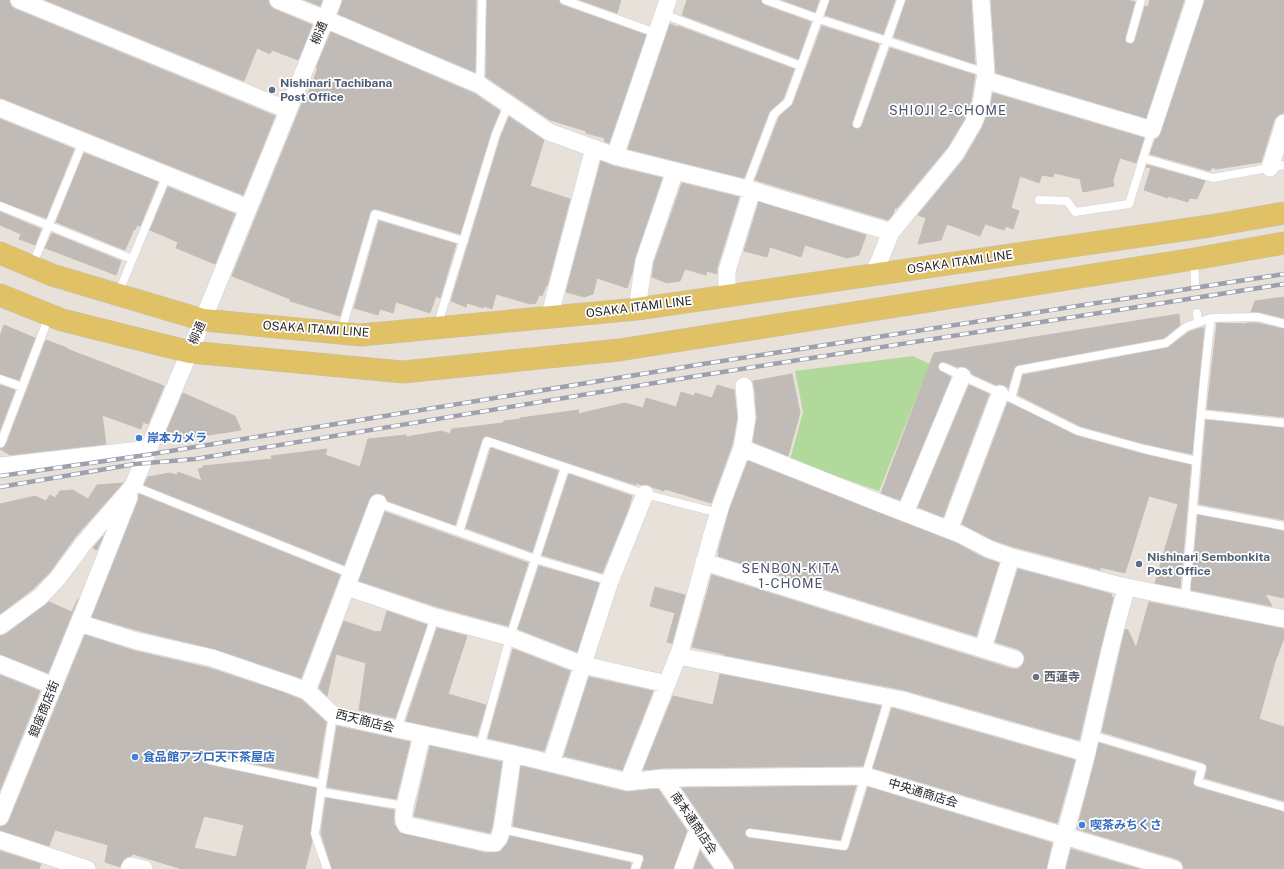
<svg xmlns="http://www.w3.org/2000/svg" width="1284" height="869" font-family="'Public Sans','Noto Sans JP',sans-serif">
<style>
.green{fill:#b1d99b}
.building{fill:#c0bbb6;stroke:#c3bdb4;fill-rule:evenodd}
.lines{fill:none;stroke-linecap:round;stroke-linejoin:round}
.lane-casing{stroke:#cfd2de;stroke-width:9}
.street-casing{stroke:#cfd2de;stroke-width:18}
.primary-casing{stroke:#c3c3c3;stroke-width:23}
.lane{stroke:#fff;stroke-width:8}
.street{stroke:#fff;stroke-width:17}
.primary{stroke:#e0c166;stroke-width:22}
.rail-casing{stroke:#9da0af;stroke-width:4.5}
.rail{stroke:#fff;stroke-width:3;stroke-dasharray:9;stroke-linecap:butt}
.service-dot{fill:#5c6f8a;stroke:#fff;stroke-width:1.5}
.shop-dot{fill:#3f7fe0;stroke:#fff;stroke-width:1.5}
.worship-dot{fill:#6b7280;stroke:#fff;stroke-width:1.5}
.labels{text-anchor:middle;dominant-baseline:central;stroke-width:3.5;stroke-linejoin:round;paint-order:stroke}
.street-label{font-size:12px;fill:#272727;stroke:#fff}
.service-label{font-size:12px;font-weight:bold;fill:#4e5e75;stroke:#fff;text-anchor:start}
.shop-label{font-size:12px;font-weight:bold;fill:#366cbe;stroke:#fff;text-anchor:start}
.worship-label{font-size:12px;font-weight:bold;fill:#5b616d;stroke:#fff;text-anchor:start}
.neighbourhood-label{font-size:13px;letter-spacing:1px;fill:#4c5472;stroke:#fff}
</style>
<rect width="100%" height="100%" fill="#e8e1d9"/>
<path class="green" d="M913,356L930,364L879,491L790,460L803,412L795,371Z"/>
<path class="building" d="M0,0H9L11,6L15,9L275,116L243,195L4,99L0,98Z
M45,0H268L270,6L274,9L312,25L298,60L272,50L270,54L257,48L244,81Z
M305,0H322L320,6Z
M343,0H476L475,72L338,14Z
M487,0H559L560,3L562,5L646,35L609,143L604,141L605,138L586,133V131L550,120L486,77Z
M580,0H621L617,13Z
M687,0H761L762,3L764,5L811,22L798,59L682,15Z
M782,0H819L815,12Z
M830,0H895L883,34L825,15Z
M906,0H971L975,64L894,37Z
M991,0H1127L1135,2L1125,38L1126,43L1131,44L1135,41L1145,6L1148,7L1150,0H1184L1146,118L996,73Z
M1205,0H1284V113L1278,115L1274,120L1261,162L1216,169L1212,167L1210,171L1150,154L1155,140L1159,137L1161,133Z
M670,24L678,27V26L794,69L783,99L769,112L744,178L628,149Z
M822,26L879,44L852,122L853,127L856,129L860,128L862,126L890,48L975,75L971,101L964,120L947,148L897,208H895L893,214L888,220L755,180L779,117L793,104Z
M331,32L475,94L500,111L491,132L460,234L377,209L372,210L370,212L340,316L290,301V299L232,276L303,101L305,102L318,68H316Z
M993,93L1144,138L1136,163L1120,158L1113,180L1114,186L1083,192L1080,179L1054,173L1053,177L1042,175L1039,183L1020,176L1011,208L1019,211L1013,229L1006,226L1004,230L985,224L980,236L947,224L941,240L918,244L926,218L918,215L964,159L982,128L990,108Z
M509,117L544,140L530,186L570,199L547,286H546L542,296L539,295L536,303L530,304L496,294L492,309L484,306L483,308L467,303L466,307L451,301L501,136Z
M0,119L74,149L46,218L0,201Z
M84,153L158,182L140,226L137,225L135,230L134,229L125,250L56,222Z
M601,161L613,166L662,178L635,258L632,273L627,288L597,278L593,294L584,297L566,292Z
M1147,165L1205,181L1197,199L1189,198L1188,202L1168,196V198L1144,190L1151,168L1146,167Z
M682,183L739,197L717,268V274L707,271L706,275L685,269L680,281L667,283L652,277L654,263Z
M168,187L235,214L215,264L176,248L178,242L150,230Z
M759,202L866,235L859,255L847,258L805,245L801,257L770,247L767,257L744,251Z
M0,212L41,229L35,245L19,239L21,234L0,225Z
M379,221L456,244L440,298L436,296L430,313L396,302L393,313L380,309L378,315L354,308Z
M52,233L121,261L116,275L45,248Z
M1284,297V318L1259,312H1251L1255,301Z
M1179,314L1180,325L1164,338L1018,365L1014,368L1008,388L1004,385L999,384L996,385L972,374L970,370L965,367L961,366L957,367L945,362H940L938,365L939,370L951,377L900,500L881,493L934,353Z
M1217,323L1246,324L1247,323H1257L1284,329V417L1207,409Z
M4,325L35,338L19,380L0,374V336Z
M1200,328H1204L1192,454L1145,444L1080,426L1018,395L1023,375L1167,348L1189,332Z
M46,340L67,348V349L164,386L148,424L143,422L141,429L102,415L106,444L10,455L0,449L4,447L6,445Z
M792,374L800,413L788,456L753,442L757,417L755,396L756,397L753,381Z
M0,385L15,390L0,430Z
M717,385L734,390L737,418L732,445L711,503L665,489L664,491L652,487L648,485H642L636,483V485L486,436L482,439L455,525L388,501L385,496L382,494L376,493L371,496L369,499L344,565L144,485L148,477L170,473L177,475L178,472L202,481L198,469L203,468V466L272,459L271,456L327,449L325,455L360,467L368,439L406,435V437L442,431L450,434L452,429L503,423L504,421L520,419V418L579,410L578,414L625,403L643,408L646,398L676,407L681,392L694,396L695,393L712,398Z
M969,385L989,394L943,517L918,507Z
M183,393L235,416L241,430L183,439L166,432Z
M1008,402L1077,436L1143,454L1191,465L1180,588L1155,583L1178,504L1149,496L1125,573L1099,567L1101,570L1014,547L993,540L962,524Z
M1206,420L1284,428V520L1199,504Z
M491,448L558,471L532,552L466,528Z
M748,461L956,543L984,558L999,563L976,636L718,556L719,554L718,552L730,508Z
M569,474L632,496L628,510L602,573L542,555Z
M123,483L75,537L50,572L33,589L0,614V504L35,496L46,501L50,495L55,498L60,491L73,490L88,499L97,485Z
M139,494L340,575L301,678L215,649L140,631L92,617L138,501Z
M385,512L528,563L508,626L438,607L359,581Z
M1198,515L1284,531V598L1265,594L1272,606L1191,590Z
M103,536L97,550L93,548Z
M539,566L599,583L577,652L518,629Z
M1018,569L1111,594L1113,598L1101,646L1079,740L904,690L724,655V654L692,647L712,575L1012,669H1018L1021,667L1024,662L1025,657L1023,653L1018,649L995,642Z
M655,587L685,595L672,643L667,642L675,613L650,606Z
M78,599L48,673L0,654V636L6,634L49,602L72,612Z
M1149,602L1284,629V638L1275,662L1259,719L1284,727V801L1205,778L1207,767L1204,763L1102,732L1125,629L1128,630L1136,648Z
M387,611L427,625L395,718L359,710L366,663L336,654L327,696L319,688L344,621L376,632L377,631L381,632Z
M437,628L467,636L448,694L486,705L477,736L406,721Z
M85,635L135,651L209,668L285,693L302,700L326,722L317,777L211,755L206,756L205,759L206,764L209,765L316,788L310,833L312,841L305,869H182L133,854L131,856L127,857L123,860L120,867L105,862L108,845L55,830L49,846L0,830V827L6,825L9,821ZM204,816L244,825L236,857L194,848Z
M513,649L570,671L544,751L488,738Z
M720,674L881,706L863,766L663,768L643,770L673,696L713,705Z
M0,675L40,691L0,790Z
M589,677L653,691L622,770L564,756Z
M892,708L1075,760L1057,823L873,768Z
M337,726L410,742L396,799L327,787Z
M1099,743L1195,772L1193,783L1196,787L1284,812V869H1184L1182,862L1177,859L1077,829Z
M430,746L502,762L492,827L490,833L414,816Z
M521,766L626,792L658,789L687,831L673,869H641L644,858L643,855L640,854L513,826Z
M856,786L840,840L751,828L745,830V835L749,838L846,851L849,848L868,787L1052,843L1046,869H735L733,863L682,788Z
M326,798L394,810V824L400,833L486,853L500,852L507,844L510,836L631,863L630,869H332L321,833Z
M1071,849L1139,869H1066Z
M0,851L41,864L39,869H0Z
M700,851L713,869H694Z"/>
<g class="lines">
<g class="lane-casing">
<path id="lane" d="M564,0L656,33
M766,0L819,19L986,73
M663,14L801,66
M1130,39L1141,0
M480,85L482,0
M857,124L901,0
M1143,158L1213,178L1284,165
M746,188L774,114L788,102L825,0
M1039,200L1067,201L1075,212L1129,204L1152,130
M0,206L132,259
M1194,261L1195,284
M32,266L83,142
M118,294L167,175
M1197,313L1198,323
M437,327L496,134L508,105
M341,332L375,214L464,241
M943,367L1011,398L1078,431L1144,449L1196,461
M0,379L22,387
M1011,398L1019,370L1166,343L1186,327L1211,318L1258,317L1284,324
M1201,414L1284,423
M1,443L49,316
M133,486L352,574
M378,503L535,559L610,581
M1193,509L1284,526
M459,532L487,441L645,494L719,513
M1185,599C1194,505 1199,411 1211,318
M397,729L435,617
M1091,735L1202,768L1198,782L1284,807
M480,747L510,637L565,468
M210,760L322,784
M321,792L405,806
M502,829L639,859L635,869
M750,833L844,846L889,698
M327,869L315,834L322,784L333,715"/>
</g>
<g class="street-casing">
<path id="street" d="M19,0L288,110
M278,0L325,19L480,85L549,132L615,156L752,190L891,232
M985,80L1152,130L1195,0
M0,108L248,208
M615,156L668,0
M1270,168L1284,123
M871,275L878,264L891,232L955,154L973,124L981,104L986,73L981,0
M727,296V271L752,190
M637,309L644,261L675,171
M549,318L594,148
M742,448L877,502L960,534L989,549L1011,557L1117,585L1284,619
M0,466L149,449
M905,513L962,376
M949,530L1000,394
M704,562L1015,659
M347,587L435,617L510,637L583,665L667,684
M79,623L137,641L212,658L288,684L307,691L333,715L513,754L628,782L663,778L865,776L1174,869
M0,626L40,597L58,578L83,544L133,486L203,320L333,0
M983,649L1011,557
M678,656L902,700L1087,753
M0,664L54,686
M307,691L378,503
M422,735L405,806C404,813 402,819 406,825L488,843H495L499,838L502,829L513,754
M551,763L610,581L645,494
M663,778L725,869
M628,782L681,648L711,538L721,505L742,448L747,418L744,386
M0,817L88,601L129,497
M0,840L87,869
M129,869L131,866L144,869
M683,869L698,829
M1056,869C1065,830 1078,791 1087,752C1100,697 1110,641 1127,587"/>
</g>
<g class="primary-casing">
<path id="primary" d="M0,253L52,275L203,320L361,335L637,309L1210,226L1284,213
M0,295L62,320L190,352L403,372L619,350L1194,259L1284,243"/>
</g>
<use href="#lane" class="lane"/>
<use href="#street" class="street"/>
<use href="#primary" class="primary"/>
<g class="rail-casing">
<path id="rail" d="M0,476L146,455L703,364L1284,274
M0,487L135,464L195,459L703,375L1284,284"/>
</g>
<use href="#rail" class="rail"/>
</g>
<g class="service-dot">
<circle cx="272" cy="90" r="4"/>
<circle cx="1139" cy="564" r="4"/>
</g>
<g class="shop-dot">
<circle cx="139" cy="438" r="4"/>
<circle cx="135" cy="757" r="4"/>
<circle cx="1082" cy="825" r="4"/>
</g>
<circle class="worship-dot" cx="1036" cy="677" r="4"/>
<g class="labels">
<g class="street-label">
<text transform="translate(319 33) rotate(-68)">柳通</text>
<text transform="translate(960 262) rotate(-8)">OSAKA ITAMI LINE</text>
<text transform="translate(639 307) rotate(-7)">OSAKA ITAMI LINE</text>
<text transform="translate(316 329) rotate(4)">OSAKA ITAMI LINE</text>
<text transform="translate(197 333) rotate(-67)">柳通</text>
<text transform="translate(44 709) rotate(-68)">銀座商店街</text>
<text transform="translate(365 721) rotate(14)">西天商店会</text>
<text transform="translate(923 793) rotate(17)">中央通商店会</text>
<text transform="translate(694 823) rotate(56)">南本通商店会</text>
</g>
<g class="service-label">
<text x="280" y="83">Nishinari Tachibana<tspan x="280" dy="14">Post Office</tspan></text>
<text x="1147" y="557">Nishinari Sembonkita<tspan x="1147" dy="14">Post Office</tspan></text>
</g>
<g class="shop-label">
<text x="147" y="438">岸本カメラ</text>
<text x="143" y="757">食品館アプロ天下茶屋店</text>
<text x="1090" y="825">喫茶みちくさ</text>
</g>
<g class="worship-label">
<text x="1044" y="677">西蓮寺</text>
</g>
<g class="neighbourhood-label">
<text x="948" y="110">SHIOJI 2-CHOME</text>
<text x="791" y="568">SENBON-KITA<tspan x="791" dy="15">1-CHOME</tspan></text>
</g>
</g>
</svg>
